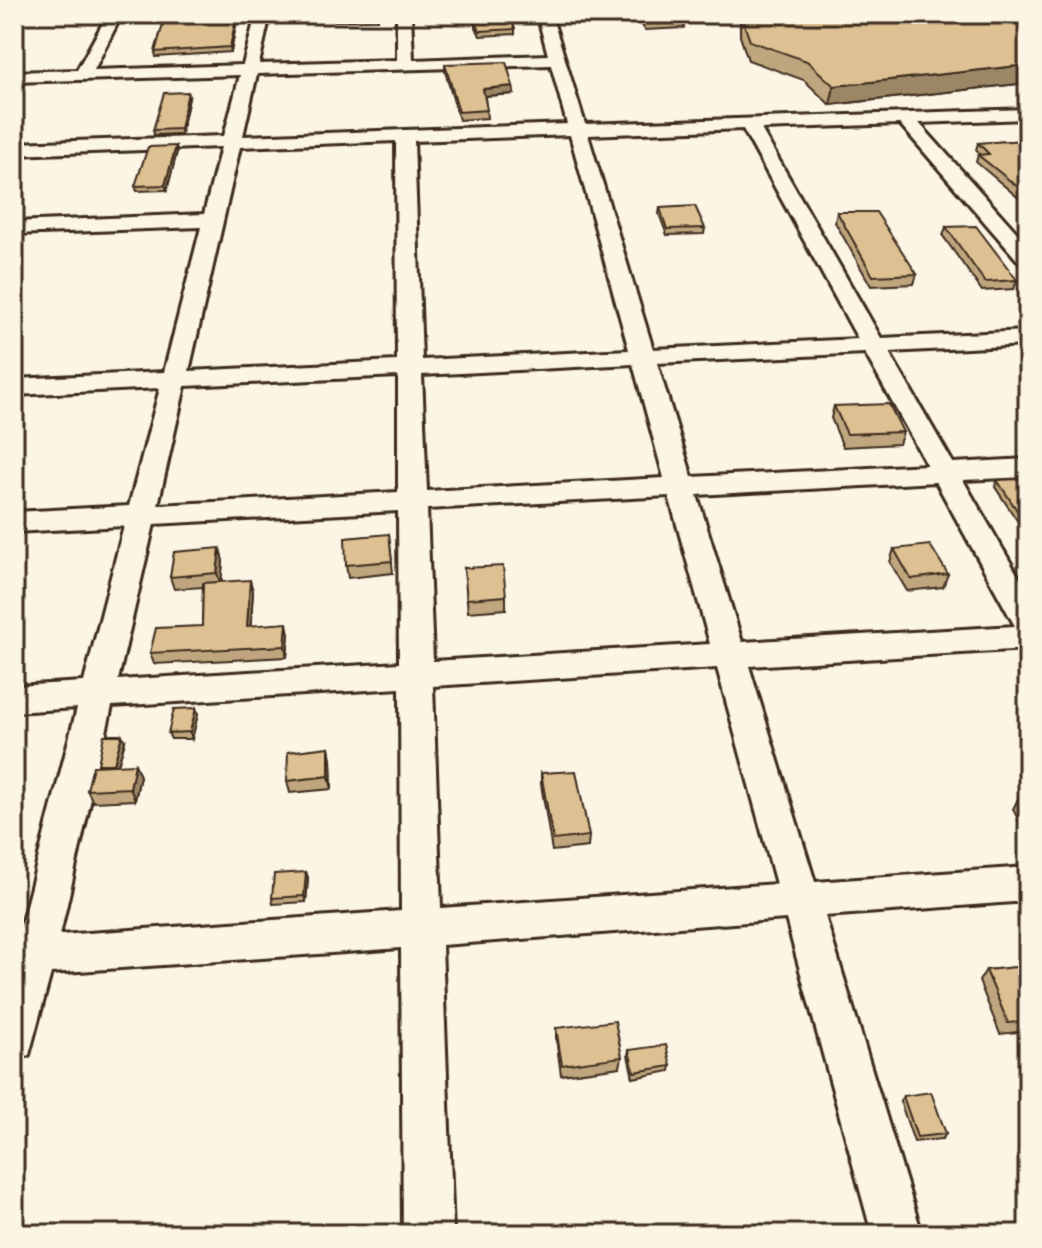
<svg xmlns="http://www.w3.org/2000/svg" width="1042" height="1248" font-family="Caveat,sans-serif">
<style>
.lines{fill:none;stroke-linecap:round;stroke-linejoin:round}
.street-casing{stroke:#3b2a1e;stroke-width:6}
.street{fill:#fcf5e5;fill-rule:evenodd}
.wall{fill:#bfa67e;stroke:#3b2a1e;stroke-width:2}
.shaded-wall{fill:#9b8766;stroke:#3b2a1e;stroke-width:2}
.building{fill:#dec192;stroke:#3b2a1e;stroke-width:2}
</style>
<rect width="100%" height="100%" fill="#fcf5e5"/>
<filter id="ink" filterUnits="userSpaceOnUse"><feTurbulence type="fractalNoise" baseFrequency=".0125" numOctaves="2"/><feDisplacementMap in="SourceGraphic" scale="16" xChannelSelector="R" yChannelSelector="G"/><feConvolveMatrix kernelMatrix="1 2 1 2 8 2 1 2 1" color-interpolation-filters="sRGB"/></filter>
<g filter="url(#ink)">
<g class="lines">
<g class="street-casing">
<path id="street" d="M108,14H122L94,70L243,65L256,14H270L259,64L397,60V14H411L413,60L548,55L537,14H551L585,124L1028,109V119L919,123L1028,245V265L1020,263L900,124L761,129L881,338L1028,331V345L889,352L953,463L1028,459V477L963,480L1028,593V649L749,666L815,882L1028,867V901L825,916L922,1234H872L786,919L442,945L453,1234H403L401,948L51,973L29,1055L14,1061V938L18,937L77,708L14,712V686L84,682L124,526L14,532V512L129,506L160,388L14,395V379L164,372L201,227L14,234V222L204,214L221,147L14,155V143L224,136L240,75L14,82V72L77,70ZM551,65L567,124L243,136L257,74ZM743,129L858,339L653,349L588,135ZM570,135L629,350L422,360L414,141ZM396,141L397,361L189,371L240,147ZM865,353L927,465L692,477L657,363ZM633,364L664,478L427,491L422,375ZM398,376V492L158,505L185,386ZM936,482L1015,626L742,642L697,495ZM669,496L710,644L433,661L427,509ZM398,511L399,663L118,680L154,524ZM717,668L776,884L441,908L433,686ZM400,688L401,911L60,935L112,706Z"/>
</g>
<use href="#street" class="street"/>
</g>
<path class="wall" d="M166,14H238L231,52L156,57L155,52Z
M333,14H377L378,20L333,21Z
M470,14H509L515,29V34L480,36Z
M635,14H680L685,22L684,28L645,30Z
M738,14H1028V83L830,105L804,80L748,60L740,36V17Z
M445,64L513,86L514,94L485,96L487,118L459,120L445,71Z
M189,98L181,134L154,135L153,130Z
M1028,140V206L976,162L978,155H980L976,150L978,143Z
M176,146L177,152L167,190L137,191L135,186Z
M660,208L705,228L704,234L667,235L659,214Z
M837,212L917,274L914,284L871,286L835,222Z
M946,227L1017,280L1014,289L982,291L943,236Z
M834,406L903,432L899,444L843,447L831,418Z
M997,480L1028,489V537L995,487Z
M389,534L393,573L348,578L346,565Z
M894,549L948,574L943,587L907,591L890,562Z
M223,561L221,582L253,591L251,625L289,634L287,657L154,664L150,653L202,626L203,587L174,589L170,577Z
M464,568L506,596V609L468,612Z
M196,708L198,714L192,739H171L168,733Z
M125,741L118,765L140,776L135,800L93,802L87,790L98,766V764Z
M329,747L331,760L332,789L290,793L287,781Z
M541,773L589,836L588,847L552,851L541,784Z
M1028,796V840L1013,809L1019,797Z
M306,872L308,878L306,902L273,904L272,898Z
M1028,966V1031L1000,1034L979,981L986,970Z
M556,1028L622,1057L620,1067L561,1075L556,1038Z
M629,1050L671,1066L670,1071L633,1078L628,1055Z
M903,1096L946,1134L942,1139L914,1142L900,1101Z"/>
<path class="shaded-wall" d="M237,14H238L231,52L230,47Z
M1028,65V83L830,105L834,86Z
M513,86L514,94L484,96L483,89Z
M188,92L189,98L181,134L180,129Z
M176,146L177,152L167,190L165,185Z
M220,548L223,561L221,586L217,573Z
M250,580L253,591L250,636L247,626Z
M287,623L289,634L287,657L285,646Z
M196,708L198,714L192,739L190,732Z
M122,735L125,741L116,770L114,764Z
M329,747L331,760L332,789L329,776Z
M135,764L140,776L135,800L130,788Z
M306,872L308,878L306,902L304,896Z"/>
<path class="building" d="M166,14H237L230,47L155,52Z
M333,14H377V15L332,16Z
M472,14H509L515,29L480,31Z
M639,14H680L685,22L645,24Z
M742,14H1028V65L834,86L807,61L750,41L742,18Z
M506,62L513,86L483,89L487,110L459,112L445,64Z
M188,92L180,129L153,130L164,93Z
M1028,140V195L978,155L989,154L978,143Z
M176,146L165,185L135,186L148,147Z
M695,206L705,228L667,229L660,208Z
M837,212H876L917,274L873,276Z
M976,226L1017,280L985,282L946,227Z
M889,404L903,432L847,434L834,406Z
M1022,479L1028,489V527L997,480Z
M389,534L392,561L346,565L345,538Z
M930,545L948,574L911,579L894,549Z
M220,548L217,573L170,577L174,552Z
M503,566L506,596L467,599L464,568Z
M250,580L247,626L287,623L285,646L150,653L156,628L202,626L203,583Z
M196,708L190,732L168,733L174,709Z
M104,735H122L114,764H98Z
M329,747V776L287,781L288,752Z
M135,764L130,788L87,790L93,766Z
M576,771L589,836L553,840L541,773Z
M1028,796V814L1019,797Z
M306,872L304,896L272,898L274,874Z
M1028,966V1021L1008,1023L986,970Z
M615,1021L622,1057L562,1065L556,1028Z
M666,1045L671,1066L634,1072L629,1050Z
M931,1092L946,1134L917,1137L903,1096Z"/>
</g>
<rect width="1042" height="1248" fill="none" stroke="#fcf5e5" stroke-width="48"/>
<rect x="24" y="24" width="994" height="1200" fill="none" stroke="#3b2a1e" stroke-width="3" filter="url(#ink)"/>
</svg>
